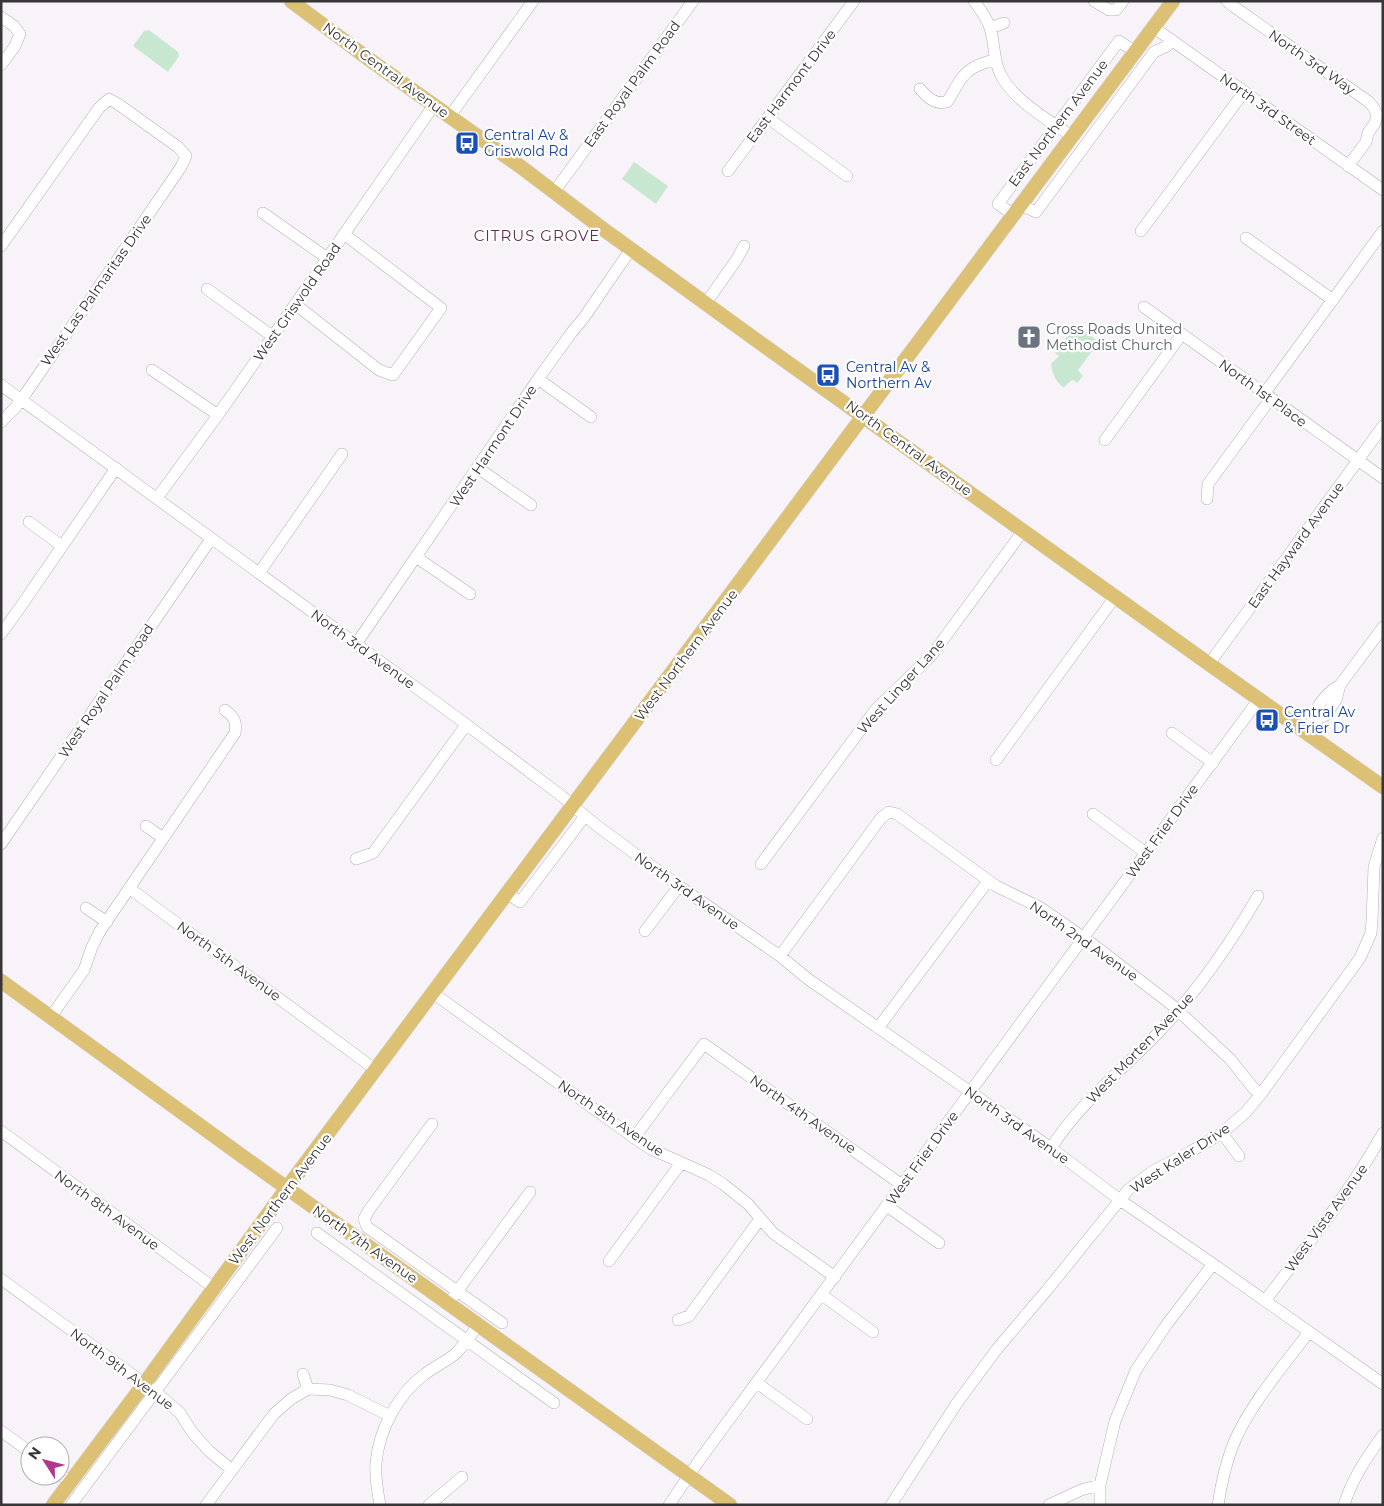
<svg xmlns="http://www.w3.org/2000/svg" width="1384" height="1506" font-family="Montserrat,sans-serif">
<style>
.green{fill:#c7e7d1}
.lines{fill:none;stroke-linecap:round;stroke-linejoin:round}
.minor-casing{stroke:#b4afb5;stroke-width:12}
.major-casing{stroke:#d3d3d3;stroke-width:15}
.minor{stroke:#fff;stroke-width:11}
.major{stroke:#dcc074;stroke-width:14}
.labels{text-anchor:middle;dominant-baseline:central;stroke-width:4.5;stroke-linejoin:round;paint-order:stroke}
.street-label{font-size:14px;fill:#373537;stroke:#fff}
.transit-label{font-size:14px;fill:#164399;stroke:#fff;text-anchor:start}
.worship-label{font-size:14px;fill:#5b616d;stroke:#fff;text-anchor:start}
.neighbourhood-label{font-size:15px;letter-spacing:1px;fill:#672b53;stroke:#fff}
</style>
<rect width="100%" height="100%" fill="#f7f3f8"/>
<path class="green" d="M149,30L178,52L179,56L168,72L133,46L144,31Z
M634,162L668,186L656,204L622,179Z
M1076,325L1099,342L1078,370L1083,376L1077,383L1073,380C1068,381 1068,386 1063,387C1056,382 1052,374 1051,364L1059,356L1055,353Z"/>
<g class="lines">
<g class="minor-casing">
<path id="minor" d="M974,1C980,9 987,18 990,28C995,43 993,59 1000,73C1011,99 1050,121 1073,137
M1094,1L1109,10H1116L1123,1
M1227,1L1233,6L1369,102L1374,108L1377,115L1375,123L1368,133L1366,142L1348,166
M1,17L14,26L20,34L15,46L1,65
M1153,27L1383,190
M990,28L1004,23
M920,89C927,97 935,105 947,102C955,91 960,75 973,68C979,64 988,62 995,59
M450,116L533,1
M768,118L847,176
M728,171L854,1
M554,192L693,1
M1021,205L1036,212L1154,52L1167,46L1172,40
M263,213L327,258
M1014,215L998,204L1119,41L1135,52
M1141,231L1244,92
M1246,238L1333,300
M1,246L99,108L109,99L118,104L178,147L186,156L181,167L26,393L15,408L1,422
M207,289L272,336
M706,303L737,259L744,246
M295,304L379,370L393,375L441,308L344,234
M1144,307L1383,478
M152,370L218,415
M538,379L591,417
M1,385L455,716L559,794L596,825L679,886L780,956L808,979L1051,1148L1120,1200L1213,1264L1383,1384
M1264,394L1383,231
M1105,440L1182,334
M478,468L531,505
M157,498L218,415L434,105
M1207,499L1208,484L1271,398
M29,522L62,546
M416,557L470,594
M259,573L342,454
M1,634L19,609L116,468
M356,644L538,379L572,332L583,319L631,249
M1209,664L1383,426
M1313,721L1326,715L1336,700L1340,685L1383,627
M1310,724C1314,719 1314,714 1317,709C1322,698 1330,691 1340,685
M1172,733L1213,763
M996,760L1115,597
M1093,814L1146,853
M146,826L163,838
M1,844L211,539
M356,859L373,853L466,725
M761,864L876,709L931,656L937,648L1023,531
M129,888L376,1070
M508,894L520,902L585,816
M86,908L107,922
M645,931L679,886
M780,956L881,818L889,812L897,814L996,886L1041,908L1094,945L1172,1005L1230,1059L1254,1089L1261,1094
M433,993L640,1142L651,1149L709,1175L723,1184L748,1204L773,1233L835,1277
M50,1018L84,970L92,947L100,931L235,733C237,721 234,717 225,710
M878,1028L988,881
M432,1124L369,1210L364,1219L367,1227L502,1323
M1,1131L214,1288
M1222,1133L1239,1156
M634,1138L704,1044L902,1185
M1051,1148C1079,1104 1121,1071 1157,1034C1197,992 1229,946 1258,896
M887,1206L939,1243
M317,1233L554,1403
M609,1261L681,1163
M1,1279L156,1392L180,1413L192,1432L209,1451L232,1470
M822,1295L873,1332
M453,1297L530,1192
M1265,1301C1306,1246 1350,1193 1383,1133
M678,1320L689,1316L760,1219
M303,1374L308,1389
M757,1383L807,1419
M1,1431L30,1452
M60,1474L70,1481
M71,1505L277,1228
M206,1505L274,1414L291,1399L308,1389L330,1390L348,1395L390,1416
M380,1505C378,1494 375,1474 376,1463C379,1429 398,1394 425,1374C434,1367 445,1362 454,1355C464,1346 471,1335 478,1325
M429,1505L462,1477
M669,1505L698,1462L1259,699
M891,1505L957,1403L997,1349L1047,1290L1128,1190L1153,1171L1190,1152L1222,1133L1246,1112L1261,1094L1360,958L1371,933L1372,921L1374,867L1383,838
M1049,1505L1081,1490L1100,1485
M1100,1505V1485L1115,1421L1136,1370L1167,1324L1213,1264
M1218,1505C1221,1485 1226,1463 1233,1445C1248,1407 1284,1365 1309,1332
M1344,1505C1352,1479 1367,1457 1383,1435"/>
</g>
<g class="major-casing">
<path id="major" d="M291,1L370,60L521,167L603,229L752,337L1209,664L1383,787
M1,981L242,1156L730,1505
M53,1505L144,1384L287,1188L1173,1"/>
</g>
<use href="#minor" class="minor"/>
<use href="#major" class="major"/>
</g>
<defs>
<g id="bus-square" transform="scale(1.25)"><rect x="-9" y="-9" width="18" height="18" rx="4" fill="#1a4fb4" stroke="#fff"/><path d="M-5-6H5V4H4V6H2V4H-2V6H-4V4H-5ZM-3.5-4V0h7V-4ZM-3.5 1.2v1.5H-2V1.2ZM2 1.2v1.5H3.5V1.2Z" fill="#fff"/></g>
<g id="church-square" transform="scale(1.25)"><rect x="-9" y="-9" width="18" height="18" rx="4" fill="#6b7280" stroke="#fff"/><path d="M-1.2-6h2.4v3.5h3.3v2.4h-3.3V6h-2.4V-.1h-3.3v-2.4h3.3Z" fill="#fff"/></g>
</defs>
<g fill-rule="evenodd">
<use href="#bus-square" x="467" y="143"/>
<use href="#church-square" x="1029" y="337"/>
<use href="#bus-square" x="828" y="375"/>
<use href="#bus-square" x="1267" y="720"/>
</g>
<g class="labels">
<g class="street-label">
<text transform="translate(1312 62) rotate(35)">North 3rd Way</text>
<text transform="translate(386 70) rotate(36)">North Central Avenue</text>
<text transform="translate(632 84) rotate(-54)">East Royal Palm Road</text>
<text transform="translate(791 86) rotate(-53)">East Harmont Drive</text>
<text transform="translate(1268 109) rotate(35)">North 3rd Street</text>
<text transform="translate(1058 123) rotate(-53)">East Northern Avenue</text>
<text transform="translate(96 290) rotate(-55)">West Las Palmaritas Drive</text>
<text transform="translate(297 302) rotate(-55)">West Griswold Road</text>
<text transform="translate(1263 393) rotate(36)">North 1st Place</text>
<text transform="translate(493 446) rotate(-56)">West Harmont Drive</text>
<text transform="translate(909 448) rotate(36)">North Central Avenue</text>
<text transform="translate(1296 545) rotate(-54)">East Hayward Avenue</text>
<text transform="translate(363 649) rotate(36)">North 3rd Avenue</text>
<text transform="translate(686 655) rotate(-53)">West Northern Avenue</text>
<text transform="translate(901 686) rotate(-48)">West Linger Lane</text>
<text transform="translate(106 691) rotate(-56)">West Royal Palm Road</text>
<text transform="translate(1162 831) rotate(-54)">West Frier Drive</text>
<text transform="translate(687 891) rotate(35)">North 3rd Avenue</text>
<text transform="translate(1084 941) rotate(35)">North 2nd Avenue</text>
<text transform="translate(229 961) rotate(36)">North 5th Avenue</text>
<text transform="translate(1140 1048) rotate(-46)">West Morten Avenue</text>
<text transform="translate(803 1114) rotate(35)">North 4th Avenue</text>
<text transform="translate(611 1118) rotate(34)">North 5th Avenue</text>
<text transform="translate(1017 1125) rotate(35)">North 3rd Avenue</text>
<text transform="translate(922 1158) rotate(-54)">West Frier Drive</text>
<text transform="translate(1180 1158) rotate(-33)">West Kaler Drive</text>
<text transform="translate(280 1199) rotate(-53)">West Northern Avenue</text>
<text transform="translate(107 1210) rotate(36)">North 8th Avenue</text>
<text transform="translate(1326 1218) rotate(-54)">West Vista Avenue</text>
<text transform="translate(365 1244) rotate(35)">North 7th Avenue</text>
<text transform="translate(122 1369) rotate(37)">North 9th Avenue</text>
</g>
<g class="transit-label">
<text x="484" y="135">Central Av &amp;<tspan x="484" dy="16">Griswold Rd</tspan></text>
<text x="846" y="367">Central Av &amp;<tspan x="846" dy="16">Northern Av</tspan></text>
<text x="1284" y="712">Central Av<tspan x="1284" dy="16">&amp; Frier Dr</tspan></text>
</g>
<g class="worship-label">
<text x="1046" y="329">Cross Roads United<tspan x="1046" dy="16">Methodist Church</tspan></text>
</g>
<g class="neighbourhood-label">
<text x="537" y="235">CITRUS GROVE</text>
</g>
</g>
<rect width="1384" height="1506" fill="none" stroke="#373537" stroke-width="5"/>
<g transform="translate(45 1461) rotate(306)"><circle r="24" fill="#ffffff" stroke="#afaeaf"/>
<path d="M0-4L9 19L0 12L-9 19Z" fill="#b0388c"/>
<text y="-8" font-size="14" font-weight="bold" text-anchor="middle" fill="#373537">N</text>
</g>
</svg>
